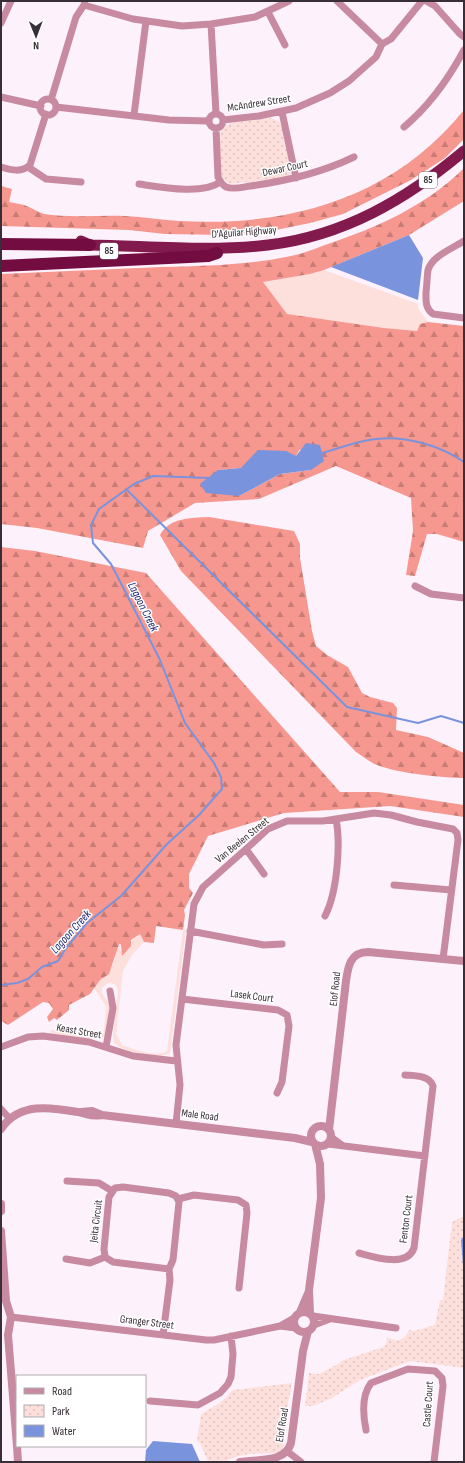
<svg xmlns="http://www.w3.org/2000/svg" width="465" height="1463" font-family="'Sofia Sans Condensed',sans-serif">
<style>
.grass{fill:#fddfdc}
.forest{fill:url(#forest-firs);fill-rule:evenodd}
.park{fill:url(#park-dots)}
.water{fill:#7993dd}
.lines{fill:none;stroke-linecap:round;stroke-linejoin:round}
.stream{stroke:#7993dd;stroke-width:2}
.minor{stroke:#c78aa0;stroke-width:7}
.tertiary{stroke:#c78aa0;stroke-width:8}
.trunk{stroke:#821a4e;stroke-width:11}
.motorway{stroke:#720c41;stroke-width:12}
.labels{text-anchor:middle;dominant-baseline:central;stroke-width:3;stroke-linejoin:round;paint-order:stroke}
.shield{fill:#fff;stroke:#746d73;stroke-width:1}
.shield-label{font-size:10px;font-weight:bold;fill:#382e37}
.street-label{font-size:11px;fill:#382e37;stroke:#fff}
.water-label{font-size:12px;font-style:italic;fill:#111c72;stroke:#fff}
</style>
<defs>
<pattern id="forest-firs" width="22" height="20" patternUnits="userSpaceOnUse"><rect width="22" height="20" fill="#f6988f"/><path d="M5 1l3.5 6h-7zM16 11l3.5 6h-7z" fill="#c87c76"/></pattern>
<pattern id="park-dots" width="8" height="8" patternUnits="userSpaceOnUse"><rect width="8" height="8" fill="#fddfdc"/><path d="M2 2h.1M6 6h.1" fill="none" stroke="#dac0bd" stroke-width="1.8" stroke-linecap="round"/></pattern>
</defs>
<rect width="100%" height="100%" fill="#fdf2fc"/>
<path class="grass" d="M324,270L418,304V308L428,322L420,324L417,331L384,328L286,314L263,282L310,274Z
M183,930H186L170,1053C161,1060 122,1052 114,1043L113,1035L118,992C118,985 114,983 108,983L102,988C101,996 107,998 109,1005C112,1014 107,1026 106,1035C97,1043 62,1035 50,1033L51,1030L99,1036L104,1033L106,1006L94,988C100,979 110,972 114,962C116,956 115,950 119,944H121L120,951L140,934L144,942L132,955L123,971L116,1034L122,1045C134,1049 155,1058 167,1051Z"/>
<path class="forest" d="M464,110V139L445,158L411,180L343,214L310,223L271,231L225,235L165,234L129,230L1,226V186L12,189L9,202C14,203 20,204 24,205C31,207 37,212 44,214C69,218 99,215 125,216C144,217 162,220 180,221C290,227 393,198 464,110Z
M464,168V201L409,235L324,270L310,274L263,282L287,314L384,328L417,331L420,324L428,322L464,326V542L437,534H427L415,576L406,575L413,531L411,498L336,466L259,499L195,503L148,531L143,548L37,528L1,524V274C54,272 108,269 161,267C204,266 248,265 291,256C302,254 314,249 325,245C376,228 426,206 464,168ZM300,449L311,470L280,474L239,496L218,470L241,468L296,456Z
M209,517L294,531L300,544V558L312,631L316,646L327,655L348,667L362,693L370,697L393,703L397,708L396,730L428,737L464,753V778C442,778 397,773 377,765C369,762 363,756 356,752L181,571L160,535C170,517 191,518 209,517Z
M1,547L35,551L146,573L340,792H378L464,805V817L390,806L284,813L208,836L189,874V888L193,893L184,910L185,915L183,930L156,926L154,943L144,942L140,934L131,940V946L122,956L121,944H119L109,974L100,980L90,994L69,1005V1010L57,1020L54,1018L49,1022L47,1017L53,1009L49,1003L43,1002L8,1025L1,1021Z"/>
<path class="park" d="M271,118L280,122L282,126L291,169L290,174L284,178L229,184L221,177L219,147L221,130L230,123Z
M464,1216V1368L410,1361L360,1380L332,1398L313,1406H305L309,1373L319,1374L340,1363L341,1361L383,1347L386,1345L387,1337C397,1342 404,1342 409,1330L414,1331L435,1325L440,1300H443L452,1222Z
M292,1383L287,1408L284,1446L282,1450L276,1453L248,1454L235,1457L224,1462H208L200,1443L197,1441L201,1414L220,1403L233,1390Z"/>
<path class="water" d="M409,235L423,258L418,300L331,267Z
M306,443L320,445L324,461L311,470L280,474L239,496L206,493L200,484L218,470L241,468L258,450L286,451L296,456Z
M464,1236V1278L461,1240Z
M153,1441L192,1444L200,1462H145L146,1450Z"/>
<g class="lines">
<path class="stream" d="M320,454C338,448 358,441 376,439C405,435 441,446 464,462
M126,489L347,707L418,723L441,716L464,723
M1,985L17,983L28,979L42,967L58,961L66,948L87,923L121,896L167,844L199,815L222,789L221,777L214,763L185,723L160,660L127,595L111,564L93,543L91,525L99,509L134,484L153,476L209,478"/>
<path class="minor" d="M337,1L382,44
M426,1L435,6L460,34L464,37
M84,5L133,19L182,26L211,24L255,17L289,1
M268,12L285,45
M1,23L11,1
M211,24L216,113
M1,97L41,106
M40 107a8 8 0 1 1 16 0a8 8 0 1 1-16 0Z
M51,100L76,17L84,5L85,1
M56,107L169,120L208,121
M282,112L296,178
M209 121a7 7 0 1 1 14 0a7 7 0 1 1-14 0Z
M134,115L146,21
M223,120L259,116L296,108L330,93L349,81L376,57L382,44L391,39L422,1
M404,127C428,107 449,78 464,50
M216,128L218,177C220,181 222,185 226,187C233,190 243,187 250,186C287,181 321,173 354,157
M1,167C11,170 22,173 30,165L46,114
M28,167L46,179L81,182
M139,184C160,187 203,195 220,182
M464,241C453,248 432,256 428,270C427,277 427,285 426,292C426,301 425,308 433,314L464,318
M415,586L431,594L464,598
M246,849L264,874
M394,885L451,890
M325,916C337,893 341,845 336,819
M190,931L264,945L282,944
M182,999L278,1010L287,1015L289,1026L282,1082L277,1093
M1,1047L28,1037L43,1036L89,1042L133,1056L176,1061
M106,1047L113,1008L110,991
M1,1109L10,1119
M176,1124L180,1085L176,1045L194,904L203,887L246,849L268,829L287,821H323L374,813L391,815L417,822L453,829L457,833L458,840L443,959
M331,1137L342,1145
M328,1144L425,1156
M67,1181L99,1183L112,1191
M178,1199L194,1195L238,1200L246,1205L247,1213L239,1288
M359,1253C374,1257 407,1268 414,1248L433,1086C429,1075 415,1076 405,1075
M66,1259L90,1263L105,1257
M313,1316L396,1328
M11,1317L206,1340H214L280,1326L294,1318
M314,1325L330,1319
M280,1326L296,1328
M163,1335L170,1280L169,1269L173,1260L179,1202L176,1196L169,1193L123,1187L115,1188L109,1197L104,1249L105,1257L113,1262L169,1269
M150,1401L198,1405L220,1393L228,1384L231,1377L233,1354L231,1336
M366,1430C363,1415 361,1396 371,1383L408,1369L435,1371L442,1378L443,1386L434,1462
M288,1452L301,1462"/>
<path class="tertiary" d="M81,1112L92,1111L102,1115L295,1138L312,1142
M311 1136a10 10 0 1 1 20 0a10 10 0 1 1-20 0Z
M1,1129C19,1102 50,1107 78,1112C89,1114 90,1117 102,1115
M329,1130L346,981C348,967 350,952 368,952L464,961
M1,1204V1211
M1,1231L6,1301L11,1317L8,1335L17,1446
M294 1322a10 10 0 1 1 20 0a10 10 0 1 1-20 0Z
M300,1312L309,1291
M310,1313L309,1290L321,1198L320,1164L315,1144
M17,1446L18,1462
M240,1462C259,1459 285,1463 291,1443L303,1351L308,1331"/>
<path class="trunk" d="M81,241L90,245C149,246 210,252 268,245C344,236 407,199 464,151"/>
<path class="motorway" d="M1,244L90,245
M1,266L189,257L208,256L217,253"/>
</g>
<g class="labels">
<g class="shield">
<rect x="419" y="172" width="18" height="16" rx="3"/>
<rect x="100" y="243" width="18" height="16" rx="3"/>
</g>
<g class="shield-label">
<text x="428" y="180">85</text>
<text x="109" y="251">85</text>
</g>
<g class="street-label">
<text transform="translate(259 103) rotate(-9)">McAndrew Street</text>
<text transform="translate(285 168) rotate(-12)">Dewar Court</text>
<text transform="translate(244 232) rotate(-4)">D'Aguilar Highway</text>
<text transform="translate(242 840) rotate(-39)">Van Beelen Street</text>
<text transform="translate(335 989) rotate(-84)">Elof Road</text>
<text transform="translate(252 996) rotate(7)">Lasek Court</text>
<text transform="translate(79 1031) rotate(10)">Keast Street</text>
<text transform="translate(200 1115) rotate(7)">Male Road</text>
<text transform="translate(406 1219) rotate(-83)">Fenton Court</text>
<text transform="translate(96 1221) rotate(-83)">Jeita Circuit</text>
<text transform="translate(147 1322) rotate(7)">Granger Street</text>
<text transform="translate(428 1404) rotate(-86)">Castle Court</text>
<text transform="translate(282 1425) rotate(-81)">Elof Road</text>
</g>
<g class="water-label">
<text transform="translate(143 607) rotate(63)">Lagoon Creek</text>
<text transform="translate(71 932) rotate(-48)">Lagoon Creek</text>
</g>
</g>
<rect width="465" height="1463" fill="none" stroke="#382e37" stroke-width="4"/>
<rect x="16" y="1375" width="130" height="72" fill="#ffffff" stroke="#afabaf"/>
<rect x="24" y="1388" width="20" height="6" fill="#c78aa0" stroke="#afabaf"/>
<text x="52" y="1395" font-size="12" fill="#382e37">Road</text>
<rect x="24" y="1405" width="20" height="12" fill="url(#park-dots)" stroke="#afabaf"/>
<text x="52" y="1415" font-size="12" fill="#382e37">Park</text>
<rect x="24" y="1425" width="20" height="12" fill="#7993dd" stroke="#afabaf"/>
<text x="52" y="1435" font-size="12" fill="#382e37">Water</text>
<g transform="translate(36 36) rotate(179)" stroke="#ffffff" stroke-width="3" paint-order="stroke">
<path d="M0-3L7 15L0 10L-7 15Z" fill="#382e37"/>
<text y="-6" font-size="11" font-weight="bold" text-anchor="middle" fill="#382e37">N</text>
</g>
</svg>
